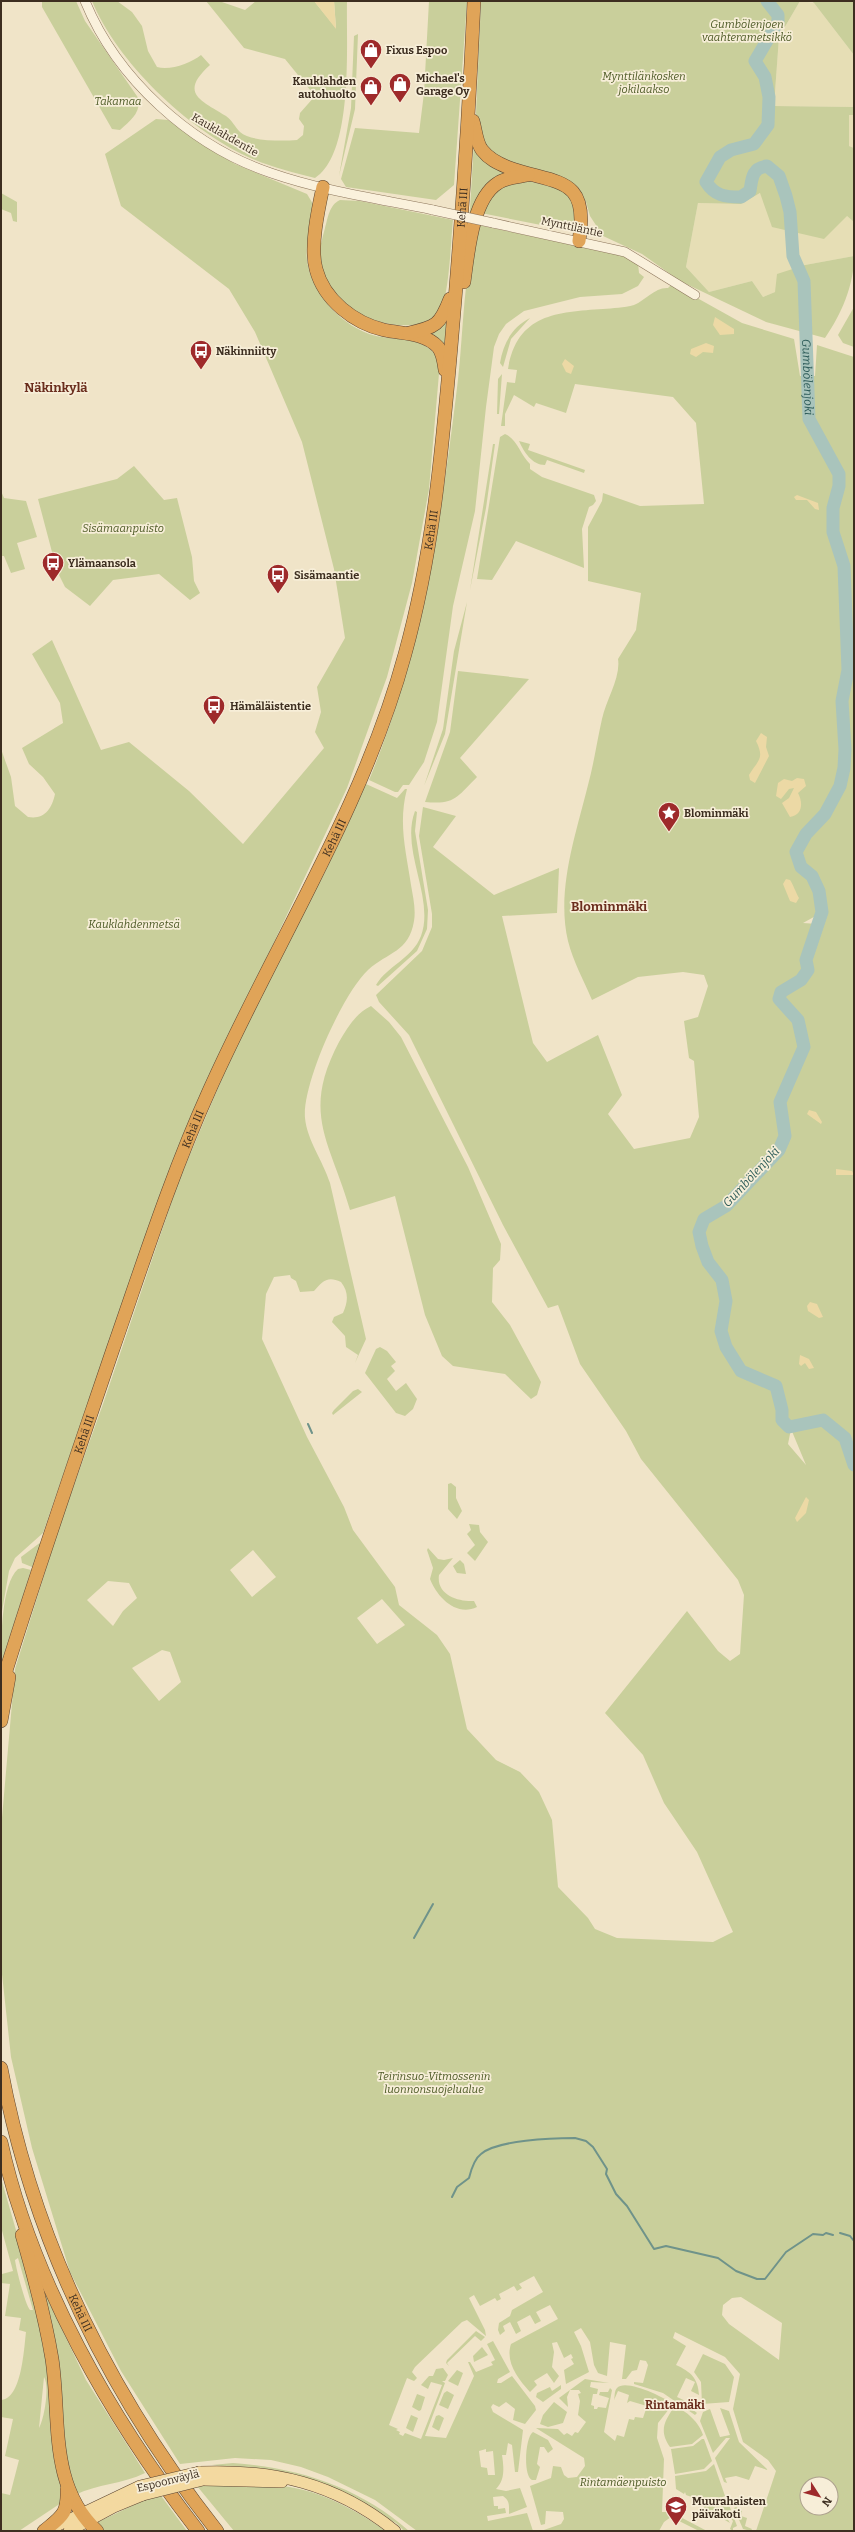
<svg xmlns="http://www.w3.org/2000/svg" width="855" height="2532" font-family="Bitter,serif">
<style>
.farmland{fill:#e6deb5}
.green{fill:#c9cf9b;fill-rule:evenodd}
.sand{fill:#ecd9a5}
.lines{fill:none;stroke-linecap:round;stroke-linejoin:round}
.stream{stroke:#6f938a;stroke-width:2}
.river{stroke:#a9c4bc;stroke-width:13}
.minor-casing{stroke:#8d765c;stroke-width:10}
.major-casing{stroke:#5b4430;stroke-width:12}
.highway-casing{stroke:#5b4430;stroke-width:14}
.minor{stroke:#faf1dc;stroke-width:9}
.major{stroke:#f3d9a0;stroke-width:11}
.highway{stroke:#e0a458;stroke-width:13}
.minor-bridge-casing{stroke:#8d765c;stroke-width:10;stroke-linecap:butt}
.major-bridge-casing{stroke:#5b4430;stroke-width:12;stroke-linecap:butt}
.minor-bridge{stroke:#faf1dc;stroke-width:9}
.major-bridge{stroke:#f3d9a0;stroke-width:11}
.labels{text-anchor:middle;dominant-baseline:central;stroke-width:3.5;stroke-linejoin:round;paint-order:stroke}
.park-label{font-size:11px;font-style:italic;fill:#4d5a26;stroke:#f7eed8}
.poi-label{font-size:11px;font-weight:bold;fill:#3d2e20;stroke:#f7eed8;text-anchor:start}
.street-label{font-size:11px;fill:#3d2e20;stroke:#f7eed8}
.water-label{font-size:12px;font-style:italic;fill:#2f5d5a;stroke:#f7eed8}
.neighbourhood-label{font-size:12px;font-weight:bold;fill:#6b2e1e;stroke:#f7eed8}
.quarter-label{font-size:13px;font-weight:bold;fill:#6b2e1e;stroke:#f7eed8}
</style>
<rect width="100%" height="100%" fill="#f0e4c8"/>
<path class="farmland" d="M800,1L814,3L854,55V107L774,106L779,37Z
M849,115H854V148L849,146Z
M760,193L847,216L854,222V256L805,265L775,292L763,297L752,281L709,292L686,267L698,203L741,204Z"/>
<path class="green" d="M42,1H76L85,21L139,99C140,114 130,121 120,130L112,129L42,7Z
M92,1H117L132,12L142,26L148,51L157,67C170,71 191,63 201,55L210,65C179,93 200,100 226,116C232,120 235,127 240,132C251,142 284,141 297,140L303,135L304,126L299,119L300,113L315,96L285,59L244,48L206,1H219L245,10L256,1H314L336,28L334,1H347C346,44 354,153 315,178C291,172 268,166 246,156C187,128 117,62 92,1Z
M429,1H467L454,185L436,200L346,187L341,179L355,128L419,133L424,93Z
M481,1H800L779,37L774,106L854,107V115H849V146L854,148V222L847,216L824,239L772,227L760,193L741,204L698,203L686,267L709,292L752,281L763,297L775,292L777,274L805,265L854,256C854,285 842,313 825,338L766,322L680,281L642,254L603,236L590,216L586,202L578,187L558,176L515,165L490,152L479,135L476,113Z
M811,1H854V55L814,3Z
M358,34L355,109L339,176L351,108L354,36Z
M156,119L168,120L235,164L307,194L313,204L314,211C311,226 305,245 307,260C311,293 343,328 376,336C401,341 427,336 440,362L429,489L412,583L387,677L347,788L188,1124L127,1290L43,1533L15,1558L9,1571L1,1617V749L11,777L15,806L28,817C44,820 52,809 55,794L43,777L29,764L22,748L63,723L60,703L32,654L52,640L101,750L129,742L189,791L243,844L324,748L315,732L321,712L317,687L345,638L334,569L302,442L255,332L229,289L121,206L105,154Z
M474,141L507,175L469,226Z
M524,180L560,189L571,198L576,217C571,226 566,228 556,228L481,213L498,188Z
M1,193L17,202V222L13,221L11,213L1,209Z
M340,200L360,201L453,220C451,239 449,298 440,311C433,321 423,324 412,325C373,328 337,306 321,270C316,258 322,240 325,228C328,218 329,205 340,200Z
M478,225L624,256L638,263L639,273L644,277L638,286L622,294L580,297L524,311L506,324L499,334L494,347L486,407L475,511L453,606L437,722L424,762L409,785H403L398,792H395L369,780C420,658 440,527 456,396C461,360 462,323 466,287C469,267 474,246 478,225Z
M672,284L742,323L794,339L800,376H815L817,345L854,357V2531H756L776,2471L768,2460L743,2442L733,2409L740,2374L725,2357L675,2332L673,2338L686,2346L676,2365C691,2372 698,2378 699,2395L691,2391L695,2382L686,2378L677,2397L694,2405L692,2409L697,2413L695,2415L663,2393L634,2384V2382L643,2383L648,2365L646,2361L640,2360L637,2370L632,2371L626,2379H622L626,2345L610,2342L607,2376L598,2373L594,2365L590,2342L581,2328L574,2332L581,2346L589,2372L566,2384L564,2370L574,2364L571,2359L573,2358L571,2354L564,2358L557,2342L552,2343L554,2352L552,2367L559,2376L554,2383L547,2373L534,2381L537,2385L530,2392C518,2379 505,2362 511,2344L558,2319L550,2305L536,2312L541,2321L535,2324L530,2315L517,2322L521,2331L516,2334L510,2322L503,2326L505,2331L500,2335L498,2330L499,2323L510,2316L512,2310L543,2292L534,2276L519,2284L522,2288L517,2291L514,2286L499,2294L501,2299L497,2301L495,2298L480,2306L474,2295L469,2298L485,2330L486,2336L467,2320L462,2322L415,2367L412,2372L417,2378L414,2381L407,2378L389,2425L398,2429L396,2430L400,2432L399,2434L403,2436L405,2433L421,2439L442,2385L431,2382L428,2389L421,2385L429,2376H433L436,2369L443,2368L448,2375L445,2381H442L445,2383L425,2436L446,2438L474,2376L468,2362H470L476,2372L493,2365L491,2362L495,2360L487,2344L493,2341L510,2372L498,2379L497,2383H501L512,2376L535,2406L536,2410L525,2424L513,2420L515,2409L506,2402L499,2407L493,2404L491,2407L493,2412L523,2430L518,2472H515L512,2445L508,2443L506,2455H502C504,2468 505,2480 496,2489L506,2491L520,2488L527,2507L509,2514C509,2505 510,2501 503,2496L493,2497L494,2506H498V2509L505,2508L506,2513L487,2516L488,2521L527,2513L533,2531H417L375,2500L328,2477L301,2467L271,2460L235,2458L180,2464L121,2371L70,2272L32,2148L11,2057L1,1965V1829L15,1669L59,1527L103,1404L178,1183L226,1069L262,994L326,870L366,784L397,798L405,789H407C398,823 406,851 411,885C413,897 416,909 414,921C409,952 388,952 368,970C343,993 302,1084 305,1118C307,1140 323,1161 330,1183L366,1339L355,1363L358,1355L346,1347L345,1336L332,1322L334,1317L343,1313C348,1302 349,1292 341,1282C327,1275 322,1282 314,1291L300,1292L296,1281L291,1278L290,1275L274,1277L266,1294L262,1339L307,1437L344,1507L353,1530L395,1587L399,1605L437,1635L450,1654L467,1729L496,1760L520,1772L539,1792L552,1820L558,1887L588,1918L595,1929L617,1938L713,1942L733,1932L697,1852L664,1803L643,1755L605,1713L687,1611L718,1651L730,1661L740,1654L744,1595L738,1580L641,1459L626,1431L580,1364L558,1305L548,1308L503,1225L409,1035L379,1002L376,995L422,951L432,927V914L419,836L423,807L456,816L433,847L494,895L559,868L557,913L502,916L533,1043L547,1062L598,1035L622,1095L608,1114L634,1149L690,1138L699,1117L694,1061L689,1058L684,1021L698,1017L708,986L704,975L683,972L638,977L592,1000C584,981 573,961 568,941C556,890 576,834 588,785C594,763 597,741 602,719C606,700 621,677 618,659L636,630L641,593L588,581V527L602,501L603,493L640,506L704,504L696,423L673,397L575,384L566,413L536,403L534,407L514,395L505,414V426H501L507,382L515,383L517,370L508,369C517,314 557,312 603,309C613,308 624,308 634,305C646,300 655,287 668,288ZM821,913L818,924L803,923ZM791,1429L806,1465L788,1444ZM253,1550L276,1577L252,1597L230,1570ZM108,1581L129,1583L137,1598L123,1611L113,1626L87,1600ZM382,1599L405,1625L377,1644L357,1618ZM162,1650L170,1652L181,1682L159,1701L132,1668ZM741,2297L782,2323L779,2360L729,2324L722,2315L723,2305L732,2298ZM486,2449V2452L493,2451L495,2475H488L487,2468L481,2467L479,2451ZM807,2484H831V2508H807Z
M854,307V347L843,343L838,335Z
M530,318L511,339L503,367L500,363C503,344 512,327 530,318Z
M447,321L444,348L429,333Z
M502,374L499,414H497L498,379Z
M505,434C517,439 521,456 530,464V469L542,477L594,495L596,501L593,505L589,507L582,529L584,568L516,541L492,580L477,579L500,437Z
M519,441L530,444L528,450L585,470L584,473L547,460L545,465C532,465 524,452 519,441Z
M493,444H495L486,508L470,590Z
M134,466L164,500L177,498L192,557L194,581L200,593L190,600L159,574L113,580L90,606L65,587L57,571L38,499L117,479Z
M1,491L4,498L26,501L37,537L17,543L25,569L11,573L4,556H1Z
M467,602L445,734L424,786L443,729L454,651Z
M458,671L529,679L460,758L477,777C457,797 455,805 425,802L450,732Z
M415,811L417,812L415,831L428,910L427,929L417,951L378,986L376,985C388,965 412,959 421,936C435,898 400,850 415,811Z
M371,1006L389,1022L401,1037L468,1167L501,1244L500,1260L493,1268L492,1302L510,1325L541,1382L537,1395L531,1399L505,1374L453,1366L442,1356L425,1315L395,1196L350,1210C330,1141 301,1114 339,1042C347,1028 356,1013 371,1006Z
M380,1347L387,1351L396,1362L391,1366L395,1371L387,1379L396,1391L406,1383L417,1399L413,1409L405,1416L396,1413L365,1373L376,1349Z
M358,1389L362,1392L333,1415L332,1413L334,1410L353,1391Z
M451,1483L456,1487V1498L462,1511L457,1519L448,1509V1484Z
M469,1524L479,1525L480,1532L488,1542L475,1561L467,1553L475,1545L467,1534L471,1530Z
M41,1542L32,1567L22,1563L21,1557Z
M428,1548L438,1559L444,1560L453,1558L439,1575C436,1595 459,1602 474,1601L477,1607C456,1617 437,1597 430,1579L433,1568L427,1550Z
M460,1560L464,1564L466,1574L457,1573L453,1566Z
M23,1568L31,1570L1,1664C1,1641 1,1584 18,1569Z
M1,2178L32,2286L46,2349L56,2469L66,2502L58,2505L19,2531H1V2493L10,2495L19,2460L5,2456L13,2419L1,2417V2400C22,2399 24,2348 26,2332L19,2330L21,2318L5,2316L10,2284L1,2283V2270L2,2274L13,2271L1,2227ZM18,2258L33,2310H30C25,2304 16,2268 15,2260ZM44,2377C50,2386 44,2420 39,2428Z
M39,2281L86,2380L145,2473C123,2484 97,2484 75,2495L68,2470Z
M476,2331L485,2337L481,2341L475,2336L447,2363L449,2366L446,2363L447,2360Z
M482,2347L488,2355L474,2362L473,2356Z
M703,2354L725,2364L734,2377L729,2402L702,2404L701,2382L694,2372Z
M457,2370L463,2373L458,2386L448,2381Z
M585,2379L609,2383L591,2382L590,2387L598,2389L597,2394H593L591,2405L594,2406V2409H597L598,2407L606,2408L609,2398L599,2395L600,2392H608L610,2388L612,2390L604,2432L615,2441L617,2435L624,2437L629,2419L634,2420L635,2417L643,2418L647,2406L630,2401L627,2403L629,2395L618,2391L614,2400C615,2397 614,2391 617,2388C625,2378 664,2397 673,2404L658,2423L657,2438L664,2459L662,2512H668L667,2510L707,2531H699L671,2517L664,2522L659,2531H541L561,2524L564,2519L563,2512L546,2511L545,2524L541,2525L530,2486L551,2478L553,2466L561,2467L564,2475L568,2478L577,2477L585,2466L584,2458L536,2428L558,2429L564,2435L567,2433L572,2436L575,2432L578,2433L586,2422L578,2415L580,2401L578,2394L581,2393L579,2390H570L567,2397L568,2407L559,2398Z
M561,2385V2389L543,2402L536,2397L537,2393L550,2387L552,2391Z
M447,2391L454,2395L448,2409L439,2405L444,2393Z
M417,2394L425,2397L421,2410L419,2411L412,2407Z
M554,2402L567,2412L563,2423L548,2427L540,2424L543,2415Z
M674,2407C686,2409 700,2424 703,2435L692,2444L670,2447C659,2431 664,2422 674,2407Z
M720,2408L729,2411L739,2442L768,2470L755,2466L749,2480L736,2476L725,2478L727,2483L724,2482L715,2458L730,2438H726L713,2453L700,2421L703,2412L710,2409L720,2437L730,2435Z
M411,2415L418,2418L413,2432L406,2428Z
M439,2415L444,2418L439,2431L432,2427L436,2416Z
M533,2432L548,2440L553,2449L548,2453L544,2447H540L537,2464L540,2467L536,2480H532C523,2476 525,2437 533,2432Z
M702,2439H704L712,2461L704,2469L675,2474L671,2449L693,2446Z
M233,2463C299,2468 359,2487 409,2531H404L396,2523L314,2481L282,2472L212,2465Z
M714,2464L725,2496L720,2498L712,2497L703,2501L686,2495L685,2492L684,2494L676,2489L675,2476L706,2471Z
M204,2484C227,2484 251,2483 274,2485C316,2488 353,2508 386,2531H234L197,2486Z
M159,2493L187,2531H102L98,2522Z
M711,2500L717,2503L730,2523L703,2507Z
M724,2500L728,2502L737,2526L733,2528V2531L730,2529L733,2521L721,2506Z
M736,2507L742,2511L741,2516L747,2518L745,2526L752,2529L751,2531L743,2529L734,2508Z"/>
<path class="sand" d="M314,1H334L336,29Z
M715,317L734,329V334L720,335L713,325Z
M706,343L714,346L713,353L703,352L696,357L690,354L691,349Z
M565,359L574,366L571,374L566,372L562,364Z
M797,495L818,503L819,510L815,509L807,500H796L794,497Z
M761,733L767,737L766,747L769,756L755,783L750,780L749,775C758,760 765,759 756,741Z
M797,778L804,779L806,786L798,793C803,802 803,815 790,817L782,803L789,798L794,788L789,789L781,799L776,796L778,783L784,779L792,781Z
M786,879L790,880C792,882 797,895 799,898L796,903L790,901L783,884Z
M809,1110L816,1112L822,1122L821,1124L807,1114Z
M836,1169L852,1171L854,1175H836Z
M810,1302L817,1304L823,1317L819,1318L808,1311L807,1306Z
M800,1355L809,1359L814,1368L809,1369L805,1363L801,1366L799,1364Z
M806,1497L809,1500L806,1513L797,1522L795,1518Z"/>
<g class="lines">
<path class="stream" d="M308,1424L312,1433
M414,1938L433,1904
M452,2197L457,2187L469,2178C471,2170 474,2159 481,2154C497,2140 553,2138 575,2138L586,2141L593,2147L607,2169L606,2174L616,2194L627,2206L654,2249L666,2246L718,2258L736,2271L757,2279H765L786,2252L813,2234L823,2235L826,2233L833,2235
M840,2233L850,2236L854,2241"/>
<path class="river" id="s1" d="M767,1L778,15V22L755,61L765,77L769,97L768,125L754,144L731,150L720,157L706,182C715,196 725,197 741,197L750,191C752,178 752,168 767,166L779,176L786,196L790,212L793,256L804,281L809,419L839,474V486L833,508V532L844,566L848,670L842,701L845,749L844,768L840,786L825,814L806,834L796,852L801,867L812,876L819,891L822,912L806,960L808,970L801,980L781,992L779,999L798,1020L804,1047L780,1102L785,1136L779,1150L726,1206L704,1219L699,1232L702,1246L708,1262L722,1280L726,1301L721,1331L726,1347L741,1371L776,1386L782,1410V1420L789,1427L823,1420L845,1438L854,1465"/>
<g class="minor-casing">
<path id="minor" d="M85,1C117,79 191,146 271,173C323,191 379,199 433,210
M493,223L625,252L695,295"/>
</g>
<g class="major-casing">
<path id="major" d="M199,2472C273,2469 336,2483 395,2531
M203,2480L282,2482
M52,2528L140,2486
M69,2531L114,2507L143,2495"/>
</g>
<g class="highway-casing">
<g id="highway">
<path d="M473,121C476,131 476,142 482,150C489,159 497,163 507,167C555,185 590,174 579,241"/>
<path d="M323,187C318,210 310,247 316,269C324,300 354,323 384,330C402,334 424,332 438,347C443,353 444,363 445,370"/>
<path d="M464,282C468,254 472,199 498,183C507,177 518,177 528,175"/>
<path d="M409,333C436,327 440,325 450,299"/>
<path id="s2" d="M1,1687C36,1573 75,1461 113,1349C143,1263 171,1175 209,1091C274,945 363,809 405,654C433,553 442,451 451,347C461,232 469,116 474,1"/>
<path d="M1,1721L9,1677"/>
<path id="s3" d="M1,2068C33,2240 109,2394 217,2531"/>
<path d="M1,2142C32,2282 111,2419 198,2531"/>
<path d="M22,2235C34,2276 45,2317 52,2359C61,2419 48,2485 97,2531"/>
<path d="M44,2531C62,2516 68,2514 67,2489"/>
</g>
</g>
<use href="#minor" class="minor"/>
<use href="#major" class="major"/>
<use href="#highway" class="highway"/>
<g class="minor-bridge-casing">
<path id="minor-bridge" d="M433,210L493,223"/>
</g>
<g class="major-bridge-casing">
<path id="major-bridge" d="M140,2486L199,2472
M143,2495L203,2480"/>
</g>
<use href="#minor-bridge" class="minor-bridge"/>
<use href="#major-bridge" class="major-bridge"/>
</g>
<defs>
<g id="shop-pin" transform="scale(1.15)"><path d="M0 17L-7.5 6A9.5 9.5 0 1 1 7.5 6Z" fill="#9e2a2b" stroke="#f7eed8"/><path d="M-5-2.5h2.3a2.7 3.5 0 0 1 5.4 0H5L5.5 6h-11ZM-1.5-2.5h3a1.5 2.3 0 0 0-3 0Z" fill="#fff"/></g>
<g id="bus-pin" transform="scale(1.15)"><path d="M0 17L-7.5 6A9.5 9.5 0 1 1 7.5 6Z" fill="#9e2a2b" stroke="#f7eed8"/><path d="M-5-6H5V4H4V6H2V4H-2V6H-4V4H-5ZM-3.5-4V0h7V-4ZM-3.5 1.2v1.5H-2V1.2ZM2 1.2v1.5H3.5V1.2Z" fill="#fff"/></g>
<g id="sight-pin" transform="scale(1.15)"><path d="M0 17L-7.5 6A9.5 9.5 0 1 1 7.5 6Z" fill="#9e2a2b" stroke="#f7eed8"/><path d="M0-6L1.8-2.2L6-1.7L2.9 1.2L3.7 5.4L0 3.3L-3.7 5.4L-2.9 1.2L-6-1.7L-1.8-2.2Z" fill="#fff"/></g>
<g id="school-pin" transform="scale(1.15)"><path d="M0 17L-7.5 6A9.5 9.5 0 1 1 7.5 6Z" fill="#9e2a2b" stroke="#f7eed8"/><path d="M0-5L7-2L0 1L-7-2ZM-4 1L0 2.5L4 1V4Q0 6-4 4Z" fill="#fff"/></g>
</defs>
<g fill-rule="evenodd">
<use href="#shop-pin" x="371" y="50"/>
<use href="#shop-pin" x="400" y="84"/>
<use href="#shop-pin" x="371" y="87"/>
<use href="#bus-pin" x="201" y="351"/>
<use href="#bus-pin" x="53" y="563"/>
<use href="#bus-pin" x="278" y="575"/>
<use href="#bus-pin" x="214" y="706"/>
<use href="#sight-pin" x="669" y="813"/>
<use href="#school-pin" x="676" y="2507"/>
</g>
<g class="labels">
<g class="park-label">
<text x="747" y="24">Gumbölenjoen<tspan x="747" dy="13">vaahterametsikkö</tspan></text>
<text x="644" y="76">Mynttilänkosken<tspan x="644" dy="13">jokilaakso</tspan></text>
<text x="118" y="101">Takamaa</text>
<text x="123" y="528">Sisämaanpuisto</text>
<text x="134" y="924">Kauklahdenmetsä</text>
<text x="434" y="2076">Teirinsuo-Vitmossenin<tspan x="434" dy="13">luonnonsuojelualue</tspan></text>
<text x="623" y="2482">Rintamäenpuisto</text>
</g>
<g class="poi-label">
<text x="386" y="50">Fixus Espoo</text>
<text x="416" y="78">Michael's<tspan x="416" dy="13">Garage Oy</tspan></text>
<text x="356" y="81" text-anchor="end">Kauklahden<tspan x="356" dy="13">autohuolto</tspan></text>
<text x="216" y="351">Näkinniitty</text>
<text x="68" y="563">Ylämaansola</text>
<text x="294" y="575">Sisämaantie</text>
<text x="230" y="706">Hämäläistentie</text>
<text x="684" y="813">Blominmäki</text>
<text x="692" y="2501">Muurahaisten<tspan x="692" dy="13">päiväkoti</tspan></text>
</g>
<g class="street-label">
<text transform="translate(225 135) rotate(30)">Kauklahdentie</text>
<text stroke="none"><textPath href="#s2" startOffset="1562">Kehä III</textPath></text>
<text transform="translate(572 227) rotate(12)">Mynttiläntie</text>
<text stroke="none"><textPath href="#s2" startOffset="1238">Kehä III</textPath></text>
<text stroke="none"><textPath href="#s2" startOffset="914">Kehä III</textPath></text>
<text stroke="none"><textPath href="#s2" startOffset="590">Kehä III</textPath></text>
<text stroke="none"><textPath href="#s2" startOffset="266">Kehä III</textPath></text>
<text stroke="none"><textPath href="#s3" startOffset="258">Kehä III</textPath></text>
<text transform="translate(168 2481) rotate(-14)">Espoonväylä</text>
</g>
<g class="water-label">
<text stroke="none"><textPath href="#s1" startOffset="532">Gumbölenjoki</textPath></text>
<text transform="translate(751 1177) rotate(-47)">Gumbölenjoki</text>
</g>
<g class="neighbourhood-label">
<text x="675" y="2405">Rintamäki</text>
</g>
<g class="quarter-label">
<text x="56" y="387">Näkinkylä</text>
<text x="609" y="906">Blominmäki</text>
</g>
</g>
<rect width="855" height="2532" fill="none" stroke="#3d2e20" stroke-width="4"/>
<g transform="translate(819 2496) rotate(126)"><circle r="19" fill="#f7eed8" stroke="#ada18e"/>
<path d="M0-3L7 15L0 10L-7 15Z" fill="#9e2a2b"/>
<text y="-6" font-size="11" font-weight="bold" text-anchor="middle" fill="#3d2e20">N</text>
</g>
</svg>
